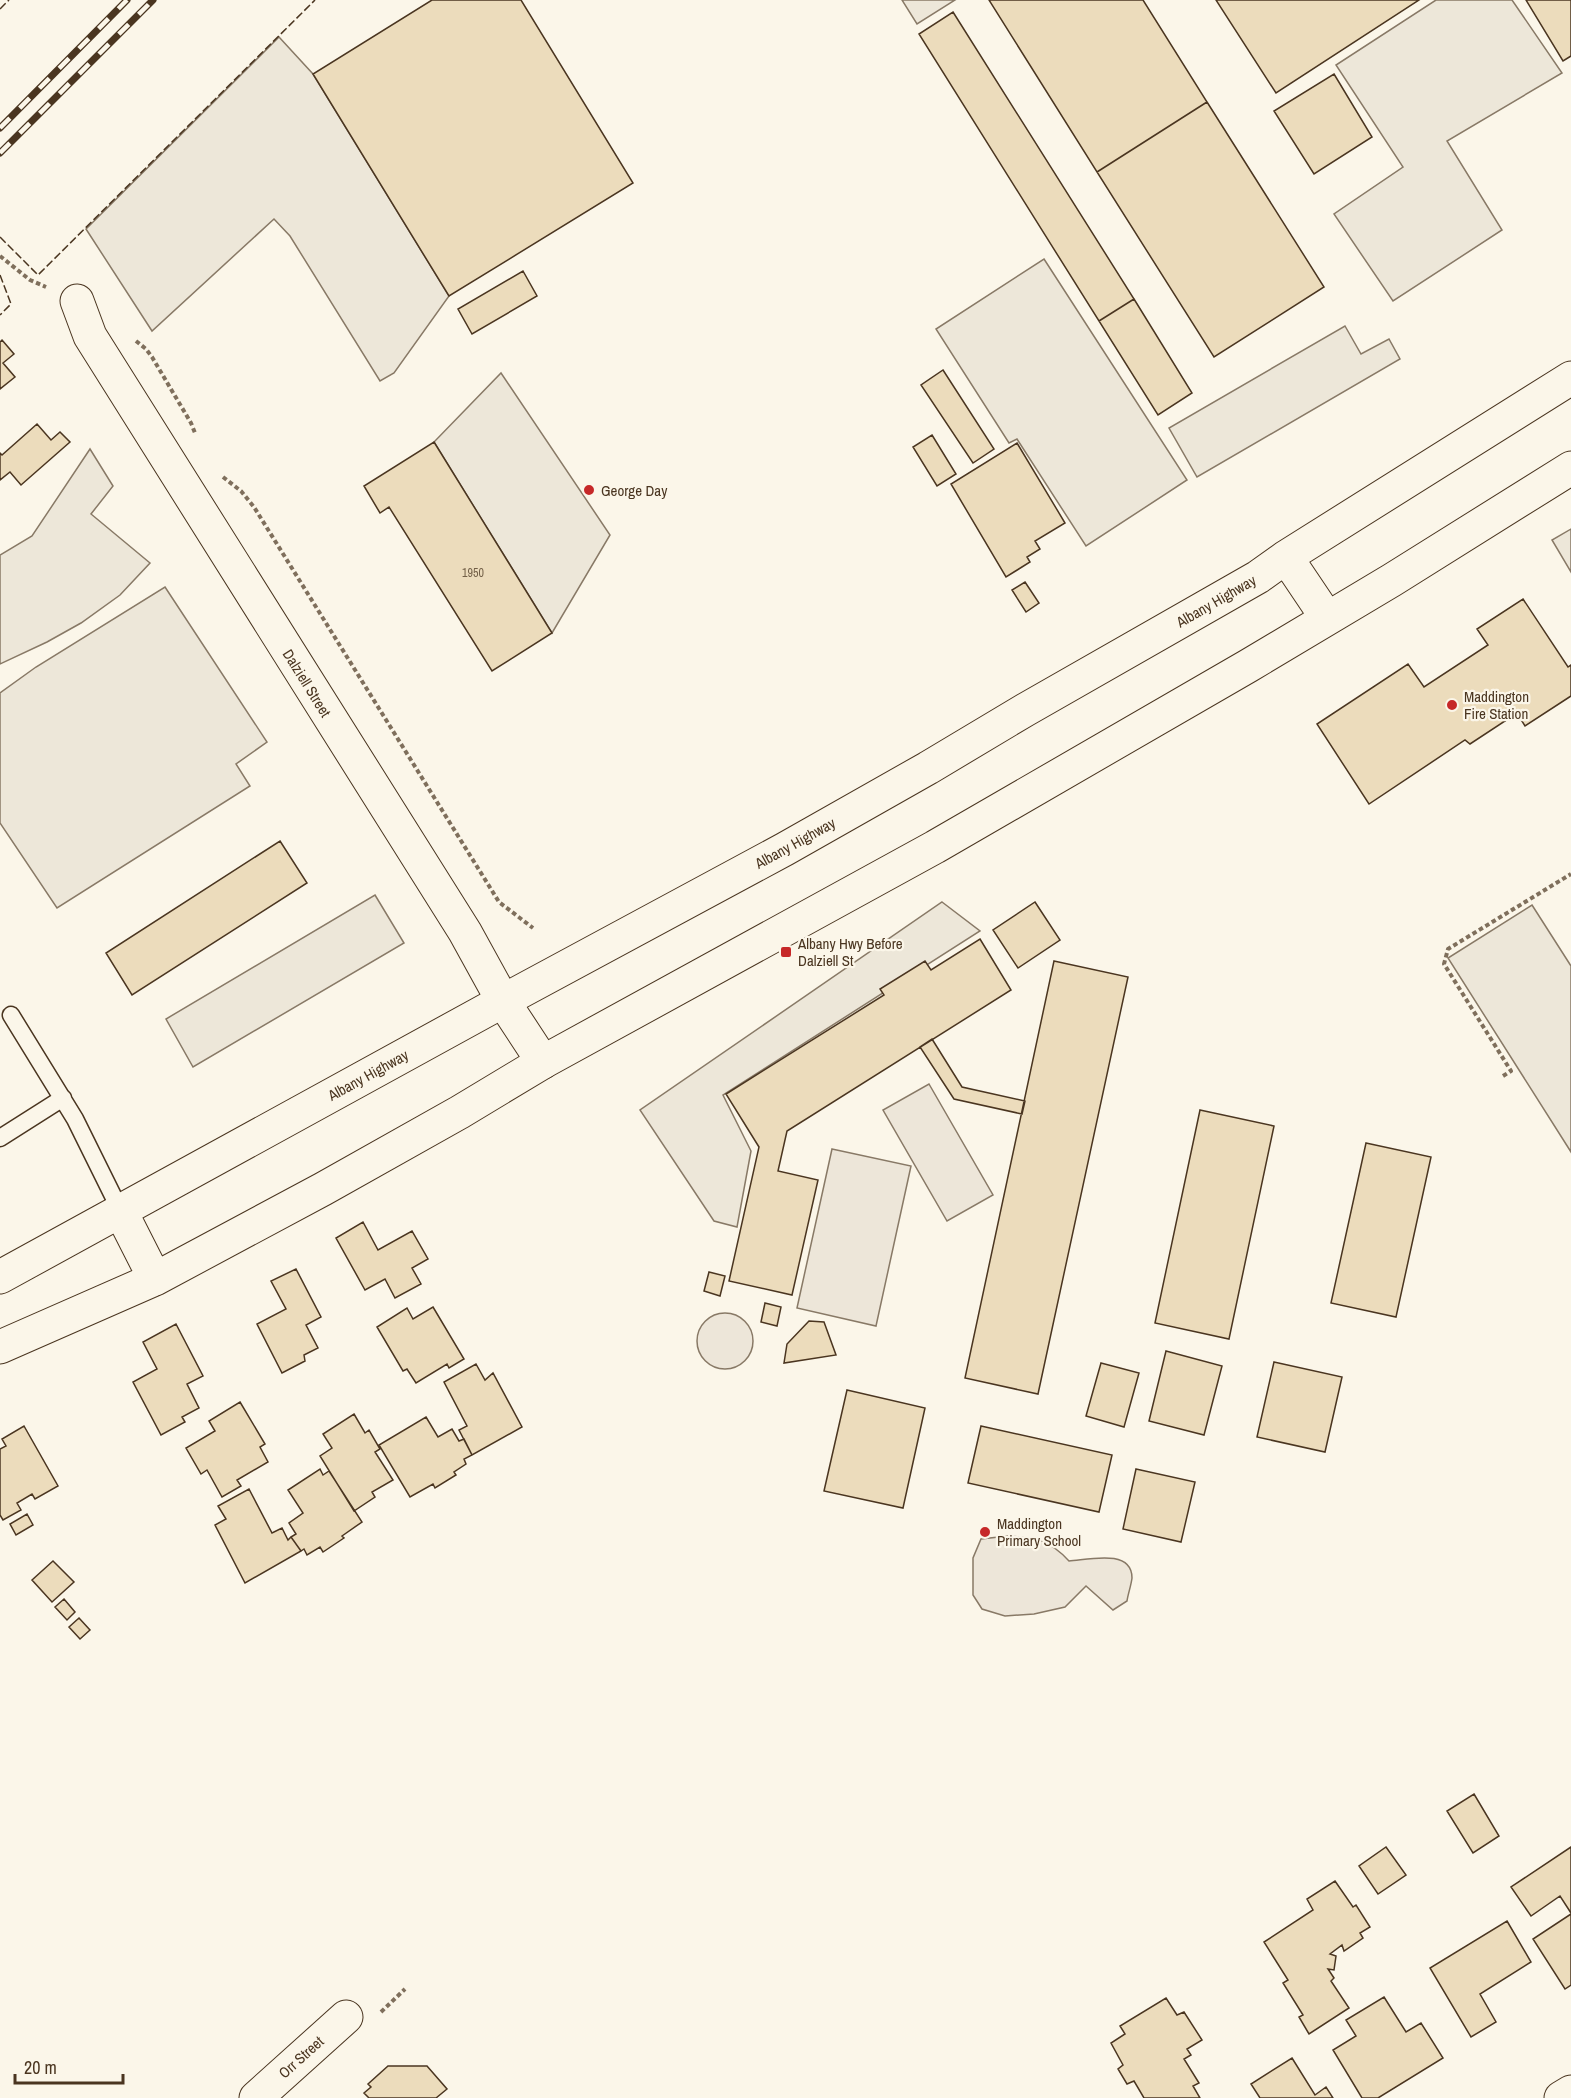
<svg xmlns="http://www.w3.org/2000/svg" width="1571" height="2098" font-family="'Archivo Narrow',sans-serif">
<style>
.green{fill:#ede6d9;stroke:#887966;stroke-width:1.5}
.parking{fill:#ede7d9;stroke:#887966;stroke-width:1.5}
.building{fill:#ecdcbc;stroke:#4a3520;stroke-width:1.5}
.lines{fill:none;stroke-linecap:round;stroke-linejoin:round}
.lane-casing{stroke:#4a3520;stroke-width:19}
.street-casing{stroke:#4a3520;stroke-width:35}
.secondary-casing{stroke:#4a3520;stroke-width:35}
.highway-casing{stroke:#4a3520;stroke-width:35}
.path{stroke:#7f6f5c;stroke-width:4;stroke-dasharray:4.5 3;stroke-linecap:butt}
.lane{stroke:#fbf6e9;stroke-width:16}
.street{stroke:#fbf6e9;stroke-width:33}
.secondary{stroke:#fbf6e9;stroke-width:33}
.highway{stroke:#fbf6e9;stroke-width:33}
.rail-casing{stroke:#4a3520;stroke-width:7}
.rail{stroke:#fbf6e9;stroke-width:4.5;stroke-dasharray:14;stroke-linecap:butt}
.fence{stroke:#4a3520;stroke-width:1.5;stroke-dasharray:8 3;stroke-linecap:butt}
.poi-dot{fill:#c62828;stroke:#fbf6e9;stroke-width:2}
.labels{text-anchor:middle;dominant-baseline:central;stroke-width:4.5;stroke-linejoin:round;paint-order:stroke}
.number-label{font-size:12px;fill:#725f47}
.poi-label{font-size:15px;fill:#4a3520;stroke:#fbf6e9;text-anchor:start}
.street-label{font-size:15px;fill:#4a3520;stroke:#fbf6e9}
</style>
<rect width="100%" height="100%" fill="#fbf6e9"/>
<path class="green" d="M929,1084L993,1195L947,1221L883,1110Z
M832,1149L911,1166L876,1326L797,1308Z
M697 1341a28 28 0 1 1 56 0a28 28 0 1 1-56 0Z
M1008,1536C1036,1538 1050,1540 1069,1561C1087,1560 1132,1548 1132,1578C1131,1586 1128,1594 1127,1601L1113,1610L1086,1586L1065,1607L1034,1614L1005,1616L982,1609L973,1595V1558L981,1539Z"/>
<path class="parking" d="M902,0H955L917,24Z
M1436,0H1512L1562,73L1447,141L1502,230L1393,301L1334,214L1403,167L1336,65Z
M279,37L313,74L449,296L394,373L380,381L290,236L274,219L152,331L86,229Z
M1044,259L1187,480L1086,546L1017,439L1009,443L936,329Z
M1345,326L1361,354L1389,339L1400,359L1197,477L1169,428Z
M501,373L610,535L552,633L434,442Z
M90,449L113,486L91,514L150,563L120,595L81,623L47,642L0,664V555L32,536Z
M1571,529V572L1552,540Z
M165,587L267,742L236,764L250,786L57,908L0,823V693L36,667Z
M375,895L404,943L193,1067L166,1019Z
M942,902L980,931L723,1095L751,1151L737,1227L714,1221L640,1110Z
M1532,905L1571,966V1152L1448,958Z"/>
<path class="building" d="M432,0H521L633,183L449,296L313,74Z
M989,0H1143L1207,102L1097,172Z
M1216,0H1419L1276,93Z
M1526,0H1571V56L1563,61Z
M953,12L1134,299L1099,321L919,34Z
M1334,74L1372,137L1314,174L1274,111Z
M1207,102L1324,287L1214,357L1097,172Z
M523,271L537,296L472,334L458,309Z
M1134,299L1192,393L1158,415L1099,321Z
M2,340L14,354L3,363L15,377L0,389V342Z
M943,370L994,449L973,463L921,385Z
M37,424L51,440L60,432L70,442L21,485L10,472L0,480V453L2,455Z
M932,435L956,474L937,486L913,447Z
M434,442L552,633L492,671L389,507L380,513L364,486Z
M1017,443L1065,523L1035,541L1040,549L1027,557L1030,562L1006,577L951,484Z
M1025,582L1039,603L1026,612L1012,590Z
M1523,599L1568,667L1571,665V696L1525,726L1517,713L1470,744L1465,740L1369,804L1317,724L1408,664L1424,687L1488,645L1477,629Z
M280,841L307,883L132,995L106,953Z
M1035,902L1060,940L1018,968L993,930Z
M980,939L1011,990L787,1131L778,1171L818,1180L792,1295L729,1281L759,1147L726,1094L884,995L880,989L925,961L931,970Z
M1054,961L1128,977L1038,1394L965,1378Z
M932,1039L962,1087L1025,1101L1022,1114L954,1099L920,1047Z
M1200,1110L1274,1126L1229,1339L1155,1323Z
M1366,1143L1431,1157L1396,1317L1331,1303Z
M363,1222L378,1250L412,1231L428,1259L412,1268L421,1284L395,1298L385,1279L365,1290L336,1238Z
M296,1269L321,1317L306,1325L318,1348L304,1355L305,1361L282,1373L257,1324L286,1309L271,1281Z
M709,1272L725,1276L720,1296L704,1291Z
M765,1303L781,1307L777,1326L761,1322Z
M433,1307L464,1359L449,1368L447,1364L416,1383L407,1369L403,1371L377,1327L407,1308L413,1319Z
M809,1321L824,1322L836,1355L784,1363L787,1344Z
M176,1324L203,1376L187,1384L199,1408L182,1417L185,1422L161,1435L133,1382L157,1369L143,1342Z
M1166,1351L1222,1366L1204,1435L1149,1421Z
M1274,1362L1342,1377L1325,1452L1257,1437Z
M1101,1363L1139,1373L1124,1427L1086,1416Z
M476,1364L485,1380L493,1373L522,1427L472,1455L459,1430L467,1426L444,1382Z
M847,1390L925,1408L903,1508L824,1491Z
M240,1402L265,1444L260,1447L268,1462L237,1480L241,1486L222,1497L207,1470L201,1474L186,1448L215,1431L209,1421Z
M354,1414L365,1433L369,1430L380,1449L375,1452L393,1480L372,1492L375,1497L354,1511L320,1456L332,1448L323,1434Z
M426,1417L438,1437L452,1429L459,1441L464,1439L472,1455L464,1459L466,1464L454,1472L456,1475L435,1488L433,1484L410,1497L379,1445Z
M24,1426L58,1486L35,1499L32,1494L17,1503L21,1510L3,1520L0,1515V1449L6,1446L2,1439Z
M981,1426L1112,1455L1099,1512L968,1483Z
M320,1469L323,1475L329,1471L362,1522L342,1536L344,1538L323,1552L320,1547L307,1555L304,1549L301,1551L291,1537L296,1534L289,1523L303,1513L288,1490Z
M1136,1469L1195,1482L1181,1542L1123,1529Z
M249,1489L272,1533L282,1528L288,1540L291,1537L301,1551L245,1583L215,1525L226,1519L218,1506Z
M27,1514L33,1525L16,1535L10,1524Z
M53,1561L74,1582L52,1602L32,1580Z
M64,1599L75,1612L67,1620L55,1607Z
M79,1618L90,1630L80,1639L69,1627Z
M1474,1794L1499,1836L1473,1853L1447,1811Z
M1386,1847L1406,1875L1378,1894L1359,1866Z
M1571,1847V1913L1560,1896L1531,1916L1511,1887Z
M1335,1881L1353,1907L1356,1905L1370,1927L1360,1933L1363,1938L1344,1951L1342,1945L1330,1954L1336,1956L1334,1970L1328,1969L1334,1978L1331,1981L1349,2008L1309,2034L1299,2017L1303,2015L1283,1983L1288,1980L1264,1942L1313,1910L1307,1899Z
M1571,1914V1985L1565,1989L1533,1939Z
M1507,1921L1531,1962L1480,1994L1496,2022L1471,2037L1430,1968Z
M1384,1997L1406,2032L1421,2023L1443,2058L1378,2098H1362L1333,2050L1356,2036L1346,2020Z
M1166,1998L1177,2015L1184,2012L1202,2040L1187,2049L1191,2055L1184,2059L1199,2083L1193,2086L1200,2098H1144L1134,2081L1127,2084L1118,2069L1123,2065L1111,2043L1125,2034L1120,2026Z
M1292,2058L1315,2095L1326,2087L1333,2098H1260L1251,2084Z
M388,2066H427L447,2089L436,2098H369L364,2093L371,2087L368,2084Z"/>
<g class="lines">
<g class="lane-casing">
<path id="lane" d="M11,1015L75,1119L120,1210
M0,1138L63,1098"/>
</g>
<g class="street-casing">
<path id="street" d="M77,301L90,336L465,932L503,1001L543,1062
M256,2098L346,2017"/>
</g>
<g class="secondary-casing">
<path id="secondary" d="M1561,2098L1571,2092"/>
</g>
<g class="highway-casing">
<path id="highway" d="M1286,557L1327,618
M120,1210L155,1279
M0,1277L503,1001L785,849L928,768L1025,710L1258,577L1286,557L1571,378
M0,1347L155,1279L323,1189L460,1112L543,1062L935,847L1248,666L1392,580L1571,468"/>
</g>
<path class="path" d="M0,256L30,280L46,287
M136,341L146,349L152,357L191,423L195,433
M223,477L241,491L254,507L499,902L533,928
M1503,1076L1511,1071L1444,964L1448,949L1571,874
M381,2012L405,1989"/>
<use href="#lane" class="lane"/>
<use href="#street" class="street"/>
<use href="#secondary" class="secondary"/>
<use href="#highway" class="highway"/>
<g class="rail-casing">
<path id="rail" d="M0,128L127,0
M0,153L153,0"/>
</g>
<use href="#rail" class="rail"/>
<path class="fence" d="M0,9L9,0
M0,237L38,275L315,0
M0,275L11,304L0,315"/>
</g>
<g class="poi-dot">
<circle cx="589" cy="490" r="6"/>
<circle cx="1452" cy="705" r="6"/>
<rect x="780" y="946" width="12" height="12" rx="3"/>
<circle cx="985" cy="1532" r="6"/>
</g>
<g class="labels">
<g class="number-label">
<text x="473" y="573">1950</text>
</g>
<g class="poi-label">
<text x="601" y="490">George Day</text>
<text x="1464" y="696">Maddington<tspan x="1464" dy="17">Fire Station</tspan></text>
<text x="798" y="943">Albany Hwy Before<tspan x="798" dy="17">Dalziell St</tspan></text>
<text x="997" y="1523">Maddington<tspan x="997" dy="17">Primary School</tspan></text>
</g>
<g class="street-label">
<text transform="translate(1216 601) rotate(-30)">Albany Highway</text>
<text transform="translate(307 683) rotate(58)">Dalziell Street</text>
<text transform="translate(795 843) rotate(-29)">Albany Highway</text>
<text transform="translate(368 1075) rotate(-29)">Albany Highway</text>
<text transform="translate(301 2057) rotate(-42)">Orr Street</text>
</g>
</g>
<path d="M15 2074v9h108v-9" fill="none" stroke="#4a3520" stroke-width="3"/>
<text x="24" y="2074" font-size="18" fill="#4a3520" stroke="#fbf6e9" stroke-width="4.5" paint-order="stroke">20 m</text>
</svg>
